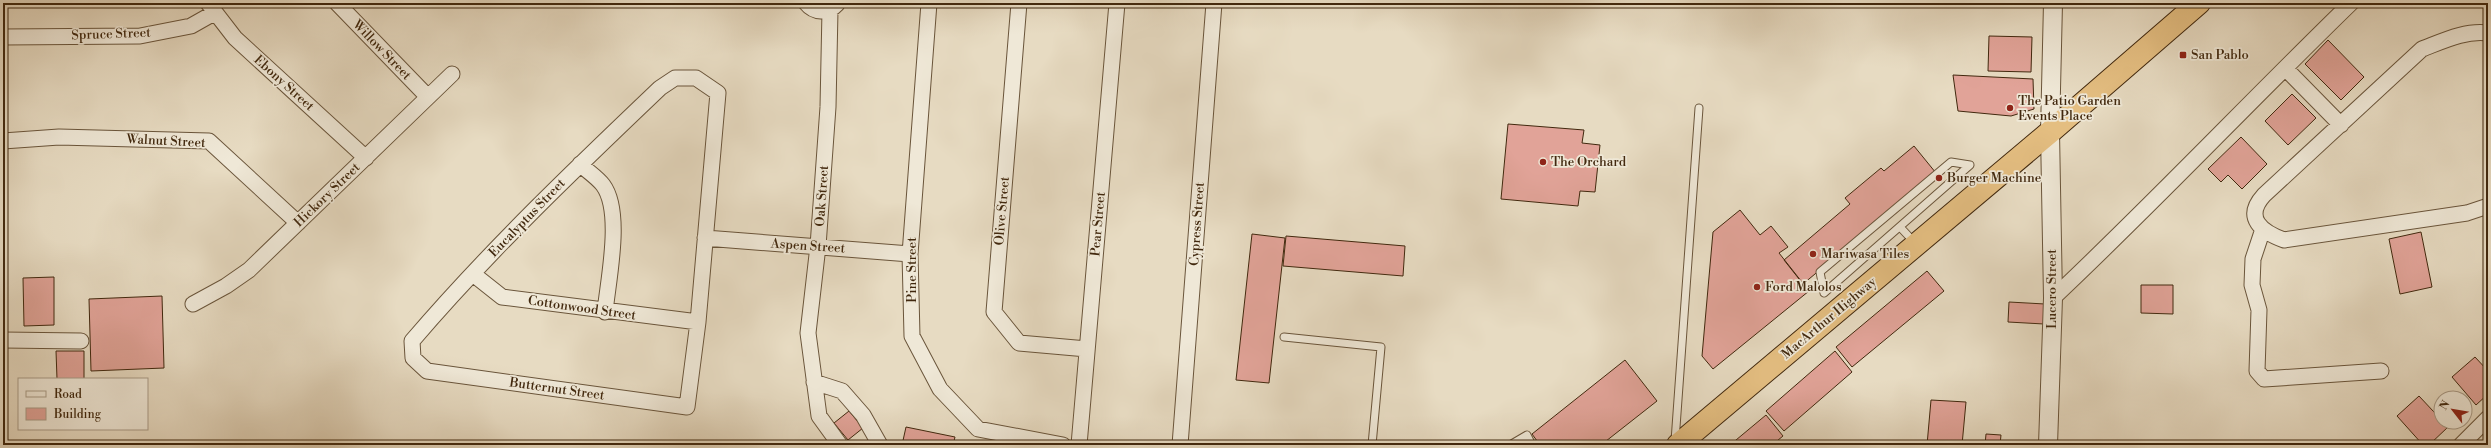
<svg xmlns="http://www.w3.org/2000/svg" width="2491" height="448" font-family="'Libre Bodoni',serif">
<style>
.building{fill:#e1a398;stroke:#41280e}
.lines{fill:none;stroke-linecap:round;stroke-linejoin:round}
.service-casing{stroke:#6a553b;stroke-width:9}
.minor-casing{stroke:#6a553b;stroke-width:17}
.tertiary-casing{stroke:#6a553b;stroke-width:20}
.trunk-casing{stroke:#41280e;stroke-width:24}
.service{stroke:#efe8d7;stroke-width:7}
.minor{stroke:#efe8d7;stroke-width:15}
.tertiary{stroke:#efe8d7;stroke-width:18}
.trunk{stroke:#e4be81;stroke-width:22}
.poi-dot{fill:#8f2418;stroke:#efe8d7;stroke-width:1.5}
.labels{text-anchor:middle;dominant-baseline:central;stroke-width:3.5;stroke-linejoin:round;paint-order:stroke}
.street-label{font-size:13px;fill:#41280e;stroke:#efe8d7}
.poi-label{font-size:13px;fill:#41280e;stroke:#efe8d7;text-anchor:start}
</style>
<rect width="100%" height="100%" fill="#e7dbc2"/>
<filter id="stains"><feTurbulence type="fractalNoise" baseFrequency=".005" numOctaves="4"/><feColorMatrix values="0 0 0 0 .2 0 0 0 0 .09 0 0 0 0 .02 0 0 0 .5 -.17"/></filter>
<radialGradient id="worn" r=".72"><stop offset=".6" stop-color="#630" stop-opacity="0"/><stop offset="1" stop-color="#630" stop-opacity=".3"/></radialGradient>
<path class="building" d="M1989,36L2032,37L2031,72L1988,71Z
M2328,40L2364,77L2341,100L2305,64Z
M1953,75L2033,79L2034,109L2011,116L1958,111Z
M2292,94L2316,118L2288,145L2265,121Z
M1508,124L1584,130L1582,143L1600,145L1595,192L1580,191L1578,206L1501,199Z
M2241,137L2267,164L2242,189L2228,175L2221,182L2208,169Z
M1914,146L1936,173L1803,284L1784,260L1850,204L1845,198L1881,168L1884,171Z
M1740,210L1760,235L1771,226L1788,247L1779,253L1809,291L1713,369L1702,356L1713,232Z
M2421,232L2432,287L2400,294L2389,239Z
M1252,234L1285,238L1269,383L1236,380Z
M1286,236L1405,246L1403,276L1283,266Z
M1927,271L1944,291L1852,367L1836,347Z
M54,277V325L24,326L23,278Z
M2141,285H2173V314L2141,313Z
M162,296L164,368L91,371L89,299Z
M2009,302L2045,304L2044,324L2008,322Z
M56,351H84V379H57Z
M1835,351L1852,372L1784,431L1766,411Z
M2475,357L2488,371V394L2476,405L2452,377Z
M1625,360L1657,401L1601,445H1540L1532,434Z
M2419,396L2448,427L2429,445H2423L2397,416Z
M1931,400L1966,402L1962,445H1927Z
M849,411L863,428L848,440L834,423Z
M1766,415L1783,436L1772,445H1730Z
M906,427L955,437L953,445H902Z
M1986,434L2001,435L2000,445H1985Z"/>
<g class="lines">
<g class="service-casing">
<path id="service" d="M1951,162L1970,165L1824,293L1820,272Z
M1900,227L1915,243
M1284,337L1381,347L1372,445
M1675,441L1699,108
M1510,445L1527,435L1532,445"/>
</g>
<g class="minor-casing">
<path id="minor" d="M208,3L235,38L366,158
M337,3L427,96
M806,3C814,13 828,14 837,4
M929,3L910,254L912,336L940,389L978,429L1063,445
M1019,3L994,312L1019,343L1087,349
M830,10L828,107L818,246L808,333L819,416L840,445
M2488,33C2465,30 2443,41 2422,49L2264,195C2243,218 2262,232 2284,240L2467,213L2488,206
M3,37L140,36L191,26L214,13
M2285,68L2341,125
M675,78H696L718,93L698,322L687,407L427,371L413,358L412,341C489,251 575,169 660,88Z
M3,141L59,137L209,141L298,223
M580,164C587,171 597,177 603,185C623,212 608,280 605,312
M2263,229L2253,259L2252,285L2259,310L2257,371L2264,379L2381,371
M705,238L910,254
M473,274L502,297L698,322
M2053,298C2155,202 2251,100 2351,3
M193,304L226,286L249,270L452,74
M3,340L81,341
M814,382L842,391L863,415L880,445
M1079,445L1117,3
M1180,445L1214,3
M2461,445L2488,418"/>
</g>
<g class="tertiary-casing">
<path id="tertiary" d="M2048,445L2053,298L2050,132L2053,3"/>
</g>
<g class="trunk-casing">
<path id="trunk" d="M1678,445L2050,132L2199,3"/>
</g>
<use href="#service" class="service"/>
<use href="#minor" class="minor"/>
<use href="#tertiary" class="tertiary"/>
<use href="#trunk" class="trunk"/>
</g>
<g class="poi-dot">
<rect x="2179" y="51" width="8" height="8" rx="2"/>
<circle cx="2010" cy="108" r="4"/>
<circle cx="1543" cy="162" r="4"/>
<circle cx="1939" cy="178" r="4"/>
<circle cx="1813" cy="254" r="4"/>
<circle cx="1757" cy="287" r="4"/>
</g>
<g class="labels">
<g class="street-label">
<text transform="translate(111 34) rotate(-2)">Spruce Street</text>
<text transform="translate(382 50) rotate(46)">Willow Street</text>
<text transform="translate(284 83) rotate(42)">Ebony Street</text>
<text transform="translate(166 141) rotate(3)">Walnut Street</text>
<text transform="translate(327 195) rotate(-44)">Hickory Street</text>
<text transform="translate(822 196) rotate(-86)">Oak Street</text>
<text transform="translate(1002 211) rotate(-85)">Olive Street</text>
<text transform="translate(527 218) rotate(-46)">Eucalyptus Street</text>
<text transform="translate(1098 224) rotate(-85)">Pear Street</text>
<text transform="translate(1197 224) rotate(-86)">Cypress Street</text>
<text transform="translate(808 246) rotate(4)">Aspen Street</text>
<text transform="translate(912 270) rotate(-90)">Pine Street</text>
<text transform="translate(2052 289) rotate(-90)">Lucero Street</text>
<text transform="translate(582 308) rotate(8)">Cottonwood Street</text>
<text transform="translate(1829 318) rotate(-40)">MacArthur Highway</text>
<text transform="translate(557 389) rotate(8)">Butternut Street</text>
</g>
<g class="poi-label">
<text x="2191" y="55">San Pablo</text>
<text x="2018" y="101">The Patio Garden<tspan x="2018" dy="15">Events Place</tspan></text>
<text x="1551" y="162">The Orchard</text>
<text x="1947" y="178">Burger Machine</text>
<text x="1821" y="254">Mariwasa Tiles</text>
<text x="1765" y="287">Ford Malolos</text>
</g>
</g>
<rect width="2491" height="448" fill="none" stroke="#e7dbc2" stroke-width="16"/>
<rect x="4" y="4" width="2483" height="440" fill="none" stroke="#41280e" stroke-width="2"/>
<rect x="8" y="8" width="2475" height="432" fill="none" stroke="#41280e"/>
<rect x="18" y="378" width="130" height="52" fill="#efe8d7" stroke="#a99b87"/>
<rect x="26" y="391" width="20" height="6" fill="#efe8d7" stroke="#a99b87"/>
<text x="54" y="398" font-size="12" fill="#41280e">Road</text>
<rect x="26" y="408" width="20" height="12" fill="#e1a398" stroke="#a99b87"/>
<text x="54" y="418" font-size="12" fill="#41280e">Building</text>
<g transform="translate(2453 410) rotate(301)"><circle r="19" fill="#efe8d7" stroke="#a99b87"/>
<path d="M0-3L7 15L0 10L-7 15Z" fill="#8f2418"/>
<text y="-6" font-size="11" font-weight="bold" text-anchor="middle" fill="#41280e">N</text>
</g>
<rect width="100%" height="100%" filter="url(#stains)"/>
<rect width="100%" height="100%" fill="url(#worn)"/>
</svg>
